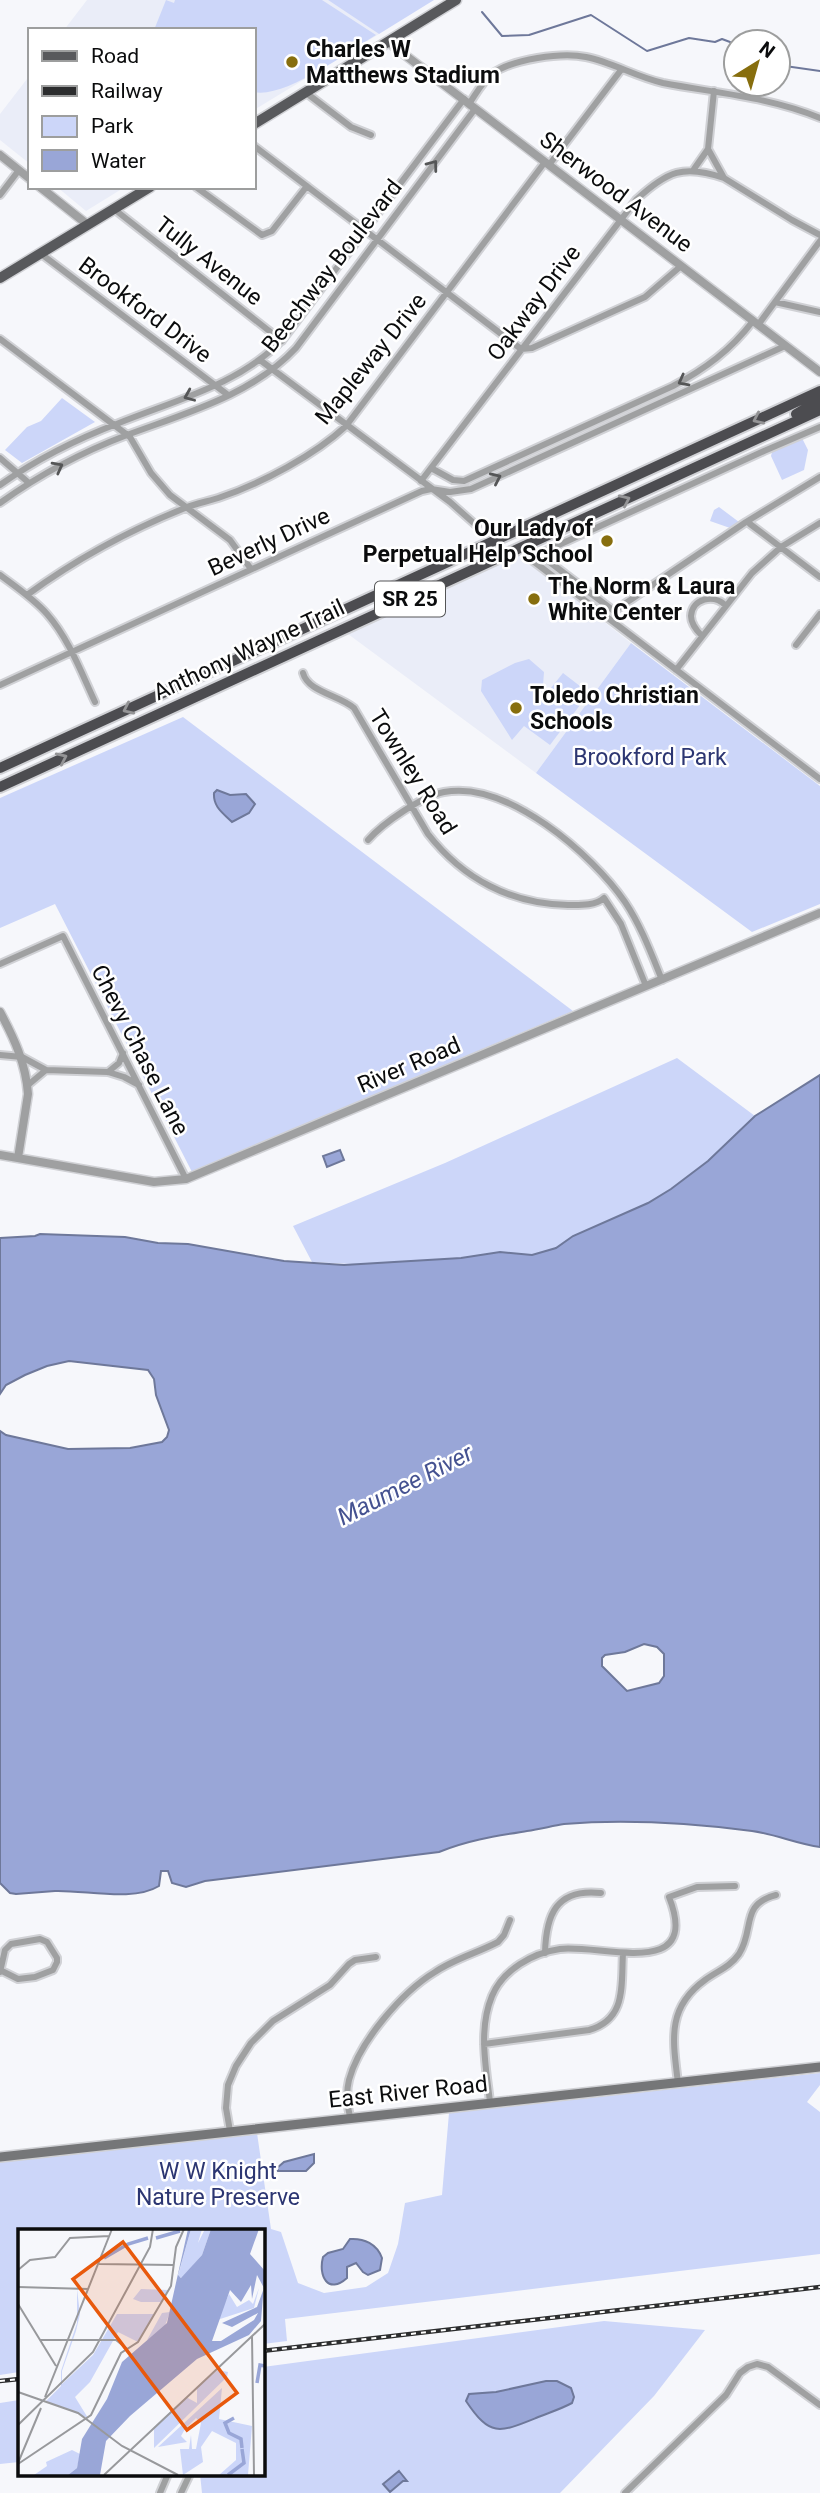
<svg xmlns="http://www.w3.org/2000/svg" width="820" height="2493" font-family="Roboto,sans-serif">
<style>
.built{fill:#eaedf8}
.green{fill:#ccd6f9}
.water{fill:#99a6d7;stroke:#6e789a;stroke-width:2;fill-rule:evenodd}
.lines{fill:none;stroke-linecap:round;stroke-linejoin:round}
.stream{stroke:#6e789a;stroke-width:2}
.minor-casing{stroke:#d0d1d5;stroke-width:10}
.tertiary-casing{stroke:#d0d1d5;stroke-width:11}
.secondary-casing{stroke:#d0d1d5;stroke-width:12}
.primary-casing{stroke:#d0d1d5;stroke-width:13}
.trunk-casing{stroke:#d0d1d5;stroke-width:14}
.minor{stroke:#9fa0a1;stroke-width:6}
.tertiary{stroke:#9fa0a1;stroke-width:8}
.secondary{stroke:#757678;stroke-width:9}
.primary{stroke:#58595c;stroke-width:10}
.trunk{stroke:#4c4c50;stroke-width:10}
.rail-casing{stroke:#2c2d2e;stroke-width:4.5}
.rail{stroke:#fff;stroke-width:2;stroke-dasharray:5;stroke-linecap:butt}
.oneway{stroke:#555657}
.oneway2{stroke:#949496}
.poi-dot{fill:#876e0e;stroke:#fff;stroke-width:2.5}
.labels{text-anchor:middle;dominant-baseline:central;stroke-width:5;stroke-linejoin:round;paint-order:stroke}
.shield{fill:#fff;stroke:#545556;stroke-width:2}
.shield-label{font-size:21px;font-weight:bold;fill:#0b0c0d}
.poi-label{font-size:23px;font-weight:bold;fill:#0b0c0d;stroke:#fff;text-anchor:start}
.street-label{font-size:23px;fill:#0b0c0d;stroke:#fff}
.park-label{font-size:23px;fill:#2c3672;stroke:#fff}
.water-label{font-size:24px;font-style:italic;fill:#455291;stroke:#fff}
.inset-river{fill:none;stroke:#99a6d7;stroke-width:3.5}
.inset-road{fill:none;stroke:#98999c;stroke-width:2}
.view{fill:#e8590c;fill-opacity:0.15;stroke:#e8590c;stroke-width:3.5}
.inset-edge{fill:none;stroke:#0b0c0d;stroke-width:3.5}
</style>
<rect width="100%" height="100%" fill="#f6f7fb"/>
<path class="built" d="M87,0H328L379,34L254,110V30H64Z
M30,75V164L0,140V114Z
M57,187H125L86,211Z
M519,555L631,643L536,773L348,634Z"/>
<path class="green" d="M166,0L174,3L175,0H322L376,35C348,52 284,99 254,92V30H154Z
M328,0H434L379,34Z
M62,398L95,422L22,463L5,450L27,427L41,421Z
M802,438L808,450L804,470L782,480L771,456L772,452Z
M719,507L739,522L730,528L710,521L714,510Z
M631,643L820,786V904L752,932L536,773Z
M529,659L544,672L542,699L563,673L589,693L550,745L524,726L512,740L481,691L482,680L515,663Z
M183,717L573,1011L192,1172L55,904L0,928V798Z
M677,1058L755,1116L708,1161L671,1189L648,1203L573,1236L556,1248L532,1255L500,1252L461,1258L372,1265L312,1262L293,1226L445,1163Z
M820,2073V2085L807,2102L820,2112V2254L285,2319L287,2341L263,2344L262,2230H19V2372L0,2375V2161L257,2133L271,2229L281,2232L298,2283L324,2293L366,2287L388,2273L398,2244L405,2203L442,2195L449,2113Z
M604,2321L705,2330L654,2396L560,2493H202L200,2474H262L263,2367Z
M19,2400V2462L0,2464V2403Z"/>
<path class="water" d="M217,790L230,795L246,794L255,804L249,813L232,822C223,813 213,807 214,793Z
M820,1075V1847C797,1844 775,1834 752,1831C690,1823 627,1819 564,1824C552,1826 540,1829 527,1831C496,1836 468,1840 439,1852L205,1881L186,1887L172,1883L168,1871H161L159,1886C133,1902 86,1890 55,1891C42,1892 29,1893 16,1894L10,1893L0,1883V1431L6,1435L68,1449L130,1448L162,1442L167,1437L169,1430L156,1395L154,1379L148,1370L69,1361L47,1366L25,1375L6,1385L0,1394V1238L35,1236L40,1234L125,1237L158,1243L188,1244L284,1261L344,1265L461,1258L500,1252L532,1255L556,1248L573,1236L648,1203L671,1189L708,1161L755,1116ZM644,1644L657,1647L664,1654V1676L659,1683L627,1691L602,1666V1658L605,1655L625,1652Z
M340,1150L344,1160L327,1167L323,1156Z
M314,2154V2163L306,2171H278L277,2168L284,2162Z
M350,2239C364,2238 377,2244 382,2258L380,2270L368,2275L363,2272L356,2263L347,2267V2278C328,2295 318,2276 323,2257L328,2253L343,2249Z
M546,2381H557L571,2388L574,2397L572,2403C561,2409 548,2413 536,2418C499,2433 490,2437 466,2401L469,2394L496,2392Z
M399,2471L407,2481H403L390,2492L383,2484Z"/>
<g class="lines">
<path class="stream" d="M482,12L502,36L529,35L591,15L647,51L689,38L715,42L722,39L730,42L736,48
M778,65L820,71"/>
<g class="minor-casing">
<path id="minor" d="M714,91L708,149L724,178L792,220L820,235
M305,92L351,127L371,135
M469,104C476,94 482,82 492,74C512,59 562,52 586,57C612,62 636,77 663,83C715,93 770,97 820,118
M254,146L521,349L532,348L645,297L681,266
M549,165L621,70
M694,169L708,149
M196,187L262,235L272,231L307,186
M0,195L19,170
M114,209L282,341
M40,253L228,395
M775,302L820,312
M758,325L820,241
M0,339L130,437L151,473L170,495L230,540L251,569
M260,360L450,502L477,526
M820,427L764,451L539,554L614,611L746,522L820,477
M0,458L29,483
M431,468L453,480L464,481L673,386C705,369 731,350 753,321
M421,481L636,200C667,171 684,164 724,178
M0,485C37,459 77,439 119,423C176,400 241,384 284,338L464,99
M0,503C39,475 82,452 127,435C186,413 252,395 296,348L475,109
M750,524L820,577
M529,558L820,779
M0,575C16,587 34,599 47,614C69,639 81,672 95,702
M27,595C75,560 130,530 185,508C197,503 210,501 221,497C262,483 315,455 346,426L545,162
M702,636C697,631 691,623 691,616C692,598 714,594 725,605
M796,645L820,614
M676,670L752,573L781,547L820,523
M303,673C308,692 339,695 354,708L428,834C463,879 511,904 568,905C579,905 595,906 604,898
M0,685L422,491L431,489L450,492L471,489L785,346
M368,840C383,823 422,796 444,792C507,780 592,854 625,902C641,926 651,953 662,980
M604,898L621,924L646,986
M0,964L63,936L186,1179
M0,1055L22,1057L46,1070L108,1072L124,1077L139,1085
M108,1072L119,1063L123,1053
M28,1085L46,1070
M545,1953C546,1915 556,1888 601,1893
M0,1972L5,1950L11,1944L40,1939L47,1942L57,1958V1962L53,1970L35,1977L18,1979L2,1971
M484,2044L589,2030C627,2019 621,1985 623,1953
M678,2083C673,2041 666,2008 705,1980C717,1971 730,1967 739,1954C755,1929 740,1904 776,1895
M490,2102C486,2067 478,2030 492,1996C503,1970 532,1953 560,1949C602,1944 702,1981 669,1897L697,1887L735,1886
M350,2117C347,2105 346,2092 349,2080C359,2042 402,1992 435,1972C454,1959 477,1953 498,1942L504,1935L510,1920
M230,2131L226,2108L228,2085L236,2066L251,2043L273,2021L330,1985L349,1964L355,1960L376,1957
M160,2493L168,2474
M181,2493L190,2474
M625,2493L726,2395L740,2373L748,2367L757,2364L768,2367L820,2405"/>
</g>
<g class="tertiary-casing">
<path id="tertiary" d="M388,42L820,372
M0,155L30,179
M40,187L88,225
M0,1012C14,1038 26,1064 28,1094L18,1158
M0,1155L154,1182L186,1179L820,913"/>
</g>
<g class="secondary-casing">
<path id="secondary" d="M0,2157L820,2067"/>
</g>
<g class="primary-casing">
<path id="primary" d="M254,124L456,0
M0,278L150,187"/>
</g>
<g class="trunk-casing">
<path id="trunk" d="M796,414L820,400
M0,768L820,391
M0,787L820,410"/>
</g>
<use href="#minor" class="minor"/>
<use href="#tertiary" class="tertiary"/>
<use href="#secondary" class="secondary"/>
<use href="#primary" class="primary"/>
<use href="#trunk" class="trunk"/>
<g class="rail-casing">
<path id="rail" d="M262,2351L820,2287
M0,2381L19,2379"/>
</g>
<use href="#rail" class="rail"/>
</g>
<defs><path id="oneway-chevron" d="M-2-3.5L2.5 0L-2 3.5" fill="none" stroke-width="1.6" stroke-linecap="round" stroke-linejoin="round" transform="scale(1.75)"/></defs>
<g class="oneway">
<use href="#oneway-chevron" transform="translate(433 165) rotate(-53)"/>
<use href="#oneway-chevron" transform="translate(683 381) rotate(152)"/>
<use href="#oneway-chevron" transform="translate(189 396) rotate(157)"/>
<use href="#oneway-chevron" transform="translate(58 467) rotate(-28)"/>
<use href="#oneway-chevron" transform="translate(496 478) rotate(-25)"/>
</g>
<g class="oneway2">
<use href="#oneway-chevron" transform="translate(758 419) rotate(155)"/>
<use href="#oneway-chevron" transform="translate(625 500) rotate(-25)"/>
<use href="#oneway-chevron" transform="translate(128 709) rotate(155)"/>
<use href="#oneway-chevron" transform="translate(62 758) rotate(-25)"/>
</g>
<g class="poi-dot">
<circle cx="292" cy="62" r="7"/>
<circle cx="607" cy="541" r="7"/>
<circle cx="534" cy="599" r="7"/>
<circle cx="516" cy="708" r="7"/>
</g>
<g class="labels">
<rect class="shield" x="375" y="581.5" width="70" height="35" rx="5"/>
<g class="shield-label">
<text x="410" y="599">SR 25</text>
</g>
<g class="poi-label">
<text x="306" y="49">Charles W<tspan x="306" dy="26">Matthews Stadium</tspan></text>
<text x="593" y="528" text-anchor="end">Our Lady of<tspan x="593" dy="26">Perpetual Help School</tspan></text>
<text x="548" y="586">The Norm &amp; Laura<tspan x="548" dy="26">White Center</tspan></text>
<text x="530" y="695">Toledo Christian<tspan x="530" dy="26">Schools</tspan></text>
</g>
<g class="street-label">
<text transform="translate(616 192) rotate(37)">Sherwood Avenue</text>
<text transform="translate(209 261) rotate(38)">Tully Avenue</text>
<text transform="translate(332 266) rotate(-52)">Beechway Boulevard</text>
<text transform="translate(534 303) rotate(-53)">Oakway Drive</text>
<text transform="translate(145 310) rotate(37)">Brookford Drive</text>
<text transform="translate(371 359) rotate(-51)">Mapleway Drive</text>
<text transform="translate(269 542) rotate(-25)">Beverly Drive</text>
<text transform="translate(249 650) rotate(-25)">Anthony Wayne Trail</text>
<text transform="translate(413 772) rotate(58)">Townley Road</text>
<text transform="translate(140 1050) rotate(63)">Chevy Chase Lane</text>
<text transform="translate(409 1065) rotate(-23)">River Road</text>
<text transform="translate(408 2092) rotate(-6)">East River Road</text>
</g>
<g class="park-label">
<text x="650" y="757">Brookford Park</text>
<text x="218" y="2171">W W Knight<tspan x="218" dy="26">Nature Preserve</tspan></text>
</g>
<g class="water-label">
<text transform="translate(405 1485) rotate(-27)">Maumee River</text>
</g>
</g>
<g transform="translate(18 2229)">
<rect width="247" height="247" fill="#f6f7fb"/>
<path d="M173,0H184L180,14L187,0H193L184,26L164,49L160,47ZM241,59L236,79L199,91L211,65L219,78L231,71L235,75ZM59,60L62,85L58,102L44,142V155L75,126L99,85H136L120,113L100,103L72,153L57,168L70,189L28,172L43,157V142L59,94ZM123,60L150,61L143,73H123L115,70ZM152,83L145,102L129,111L144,84ZM200,141L210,143L209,148L136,219V198L168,168L179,174V158ZM204,159L201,190L234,197L230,246H201L218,231V214L194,202L183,218L185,233L165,246L162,220H171L173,206L174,220H178L183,194L178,189L167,200L163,207L169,213L140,218ZM54,221L62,225L59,239L50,246H16L29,237L28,233Z" fill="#ccd6f9"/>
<path d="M170,0H173L160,46L163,49L184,26L193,0H241L232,25L247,42L243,92L231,106L179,130L112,187L88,212L82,246H50L59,239L64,210L89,170L104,133L149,94ZM239,46L246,59L239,78L204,94L214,98L240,84L236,91L203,112H194L212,61L223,73L233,56L234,70Z" fill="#99a6d7" fill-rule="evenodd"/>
<path class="inset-river" d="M138,9L162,2M86,29L110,15L130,9M239,154L242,136L247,137M216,189L207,194L211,204L223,210L224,219M210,246L226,234L224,220"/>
<path class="inset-road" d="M81,35L155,36M0,41L12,31L37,28L52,9L91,7M0,58L70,60M0,75L38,137M234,107L236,246M22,111H98L109,120M0,163L60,184L104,217L160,246M27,168L94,0M0,196L75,123L132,18L135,0M0,234L23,179M0,235L73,186L103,124L120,113L153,57L158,18L166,0M86,246L247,95"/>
<path class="view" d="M105,13L219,164L169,201L55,50Z"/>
<rect width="247" height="247" class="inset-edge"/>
</g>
<rect x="28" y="28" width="228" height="161" fill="#ffffff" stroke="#9d9e9e" stroke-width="2"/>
<rect x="42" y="51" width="35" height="10" fill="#58595c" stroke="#9d9e9e" stroke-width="2"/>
<text x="91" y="63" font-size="21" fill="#0b0c0d">Road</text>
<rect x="42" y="86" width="35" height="10" fill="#2c2d2e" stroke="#9d9e9e" stroke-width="2"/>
<text x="91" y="98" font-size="21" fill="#0b0c0d">Railway</text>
<rect x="42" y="116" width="35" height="21" fill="#ccd6f9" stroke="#9d9e9e" stroke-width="2"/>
<text x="91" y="133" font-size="21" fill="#0b0c0d">Park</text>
<rect x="42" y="150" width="35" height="21" fill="#99a6d7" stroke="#9d9e9e" stroke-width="2"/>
<text x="91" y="168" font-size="21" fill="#0b0c0d">Water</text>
<g transform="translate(757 63) rotate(37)"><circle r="33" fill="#ffffff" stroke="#9d9e9e" stroke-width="2"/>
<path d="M0-5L12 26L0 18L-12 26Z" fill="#876e0e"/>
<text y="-10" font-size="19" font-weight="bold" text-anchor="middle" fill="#0b0c0d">N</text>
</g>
</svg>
